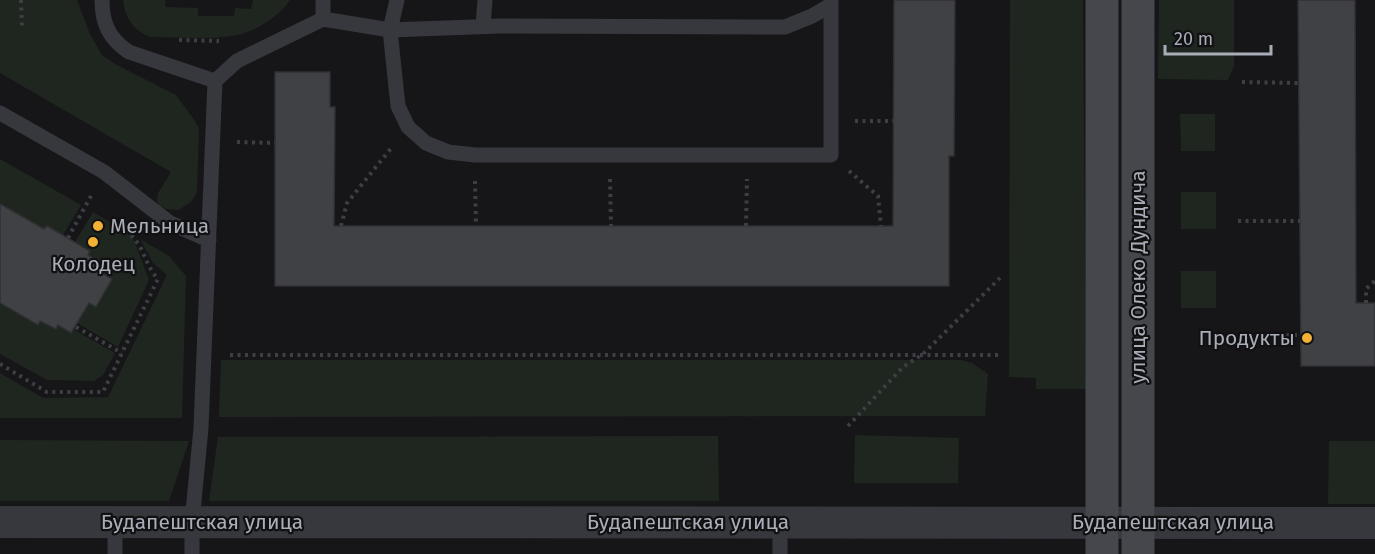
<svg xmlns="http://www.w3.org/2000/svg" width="1375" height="554" font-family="'Fira Sans',sans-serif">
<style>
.green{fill:#1e261f}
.building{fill:#404145;stroke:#303034;stroke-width:1.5}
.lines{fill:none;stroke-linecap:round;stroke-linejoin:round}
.path{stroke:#3d3f44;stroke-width:4;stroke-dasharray:3 4.5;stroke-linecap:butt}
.lane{stroke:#37383d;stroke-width:15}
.street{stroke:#37383d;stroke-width:32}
.secondary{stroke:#45474d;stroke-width:33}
.poi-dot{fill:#f2b134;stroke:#111113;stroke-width:2}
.labels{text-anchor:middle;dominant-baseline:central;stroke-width:4.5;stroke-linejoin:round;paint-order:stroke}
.poi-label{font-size:21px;fill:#a8adb8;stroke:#111113;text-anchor:start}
.street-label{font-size:21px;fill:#a8adb8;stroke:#111113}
</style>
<rect width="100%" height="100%" fill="#161618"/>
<path class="green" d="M0,0H77L90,34L102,55L115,64L176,95L195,121L199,128L197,192L192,201L179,210L166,209L160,206L157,202L158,193L171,172L0,73Z
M123,0H165L166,7L198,8V16H234L235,8L251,9L253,0H290C279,17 252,34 231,36C205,40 177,37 151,37C133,31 125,17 123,0Z
M1010,0H1083L1086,389H1036V378L1009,377Z
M1159,0H1234V66L1228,80L1158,79Z
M1180,114H1215V151H1181Z
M0,159L81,205L63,235L47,226L44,229L0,204Z
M1181,192H1216V229H1181Z
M93,212L132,235L149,280L118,347L77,323L88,303L96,307L112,279L97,270L101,263L88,255L90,250L75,242Z
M140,239L169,256L186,276L182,418H0V373L43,398L108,397L167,275L153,263Z
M1181,271H1216V308H1181Z
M0,303L38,325L40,321L55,329L58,325L71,333L73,329L115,353L103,375L94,381L47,380L0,354Z
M221,360H961L972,363L988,374L985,416L219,417Z
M855,435L959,438L958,483H854Z
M718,436L719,501H209L218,437Z
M0,440L189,441L169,501H0Z
M1329,441H1375V504H1328Z"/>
<path class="building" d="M894,0H955L954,156H949V286H275V72H330V107H335L334,226H893Z
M1298,0H1355L1356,303H1375V366H1301Z
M0,204L44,229L47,226L90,251L88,255L101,263L97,270L112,279L96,307L89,303L71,333L58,325L56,329L40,321L38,325L0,303Z"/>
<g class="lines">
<path class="path" d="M21,0L22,30
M179,40L219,41
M1242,82L1298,83
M855,121H894
M237,142L275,143
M849,171L878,196L881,226
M610,179L611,226
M475,181L476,226
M1238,221H1300
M341,226L347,203L392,147
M746,226L747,179
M68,238L92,194
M1366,303V289L1375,281
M76,327L122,353
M1234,336L1301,335
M230,355H1000
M0,364L47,392H103L158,279C145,265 145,249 131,235L133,230
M848,426L903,367L923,354L1000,278"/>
<path class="lane" d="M102,0C102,23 109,39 129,52L215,81
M323,0V19
M397,0L390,30L398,106L408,127L426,143L448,152L475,155H831V0
M483,26L485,0
M0,113L104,172L170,223L209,240
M115,554V522
M192,554V522L201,428L215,81L237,61L323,19L390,30L500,26L785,27L812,16L831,5
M780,554V522"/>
<path class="street" d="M0,522L1375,523"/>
<path class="secondary" d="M1102,554V0
M1138,554V0"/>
</g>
<g class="poi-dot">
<circle cx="98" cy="226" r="6"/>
<circle cx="93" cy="242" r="6"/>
<circle cx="1307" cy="338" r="6"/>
</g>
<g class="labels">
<g class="poi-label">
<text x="110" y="226">Мельница</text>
<text x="93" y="264" text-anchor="middle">Колодец</text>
<text x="1295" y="338" text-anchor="end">Продукты</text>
</g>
<g class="street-label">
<text transform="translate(1138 277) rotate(-90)">улица Олеко Дундича</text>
<text x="202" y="522">Будапештская улица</text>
<text x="688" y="522">Будапештская улица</text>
<text x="1173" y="522">Будапештская улица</text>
</g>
</g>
<path d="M1165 45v9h106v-9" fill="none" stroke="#a8adb8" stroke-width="3"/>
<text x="1174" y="45" font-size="18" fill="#a8adb8" stroke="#111113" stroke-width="4.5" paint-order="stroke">20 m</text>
</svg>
